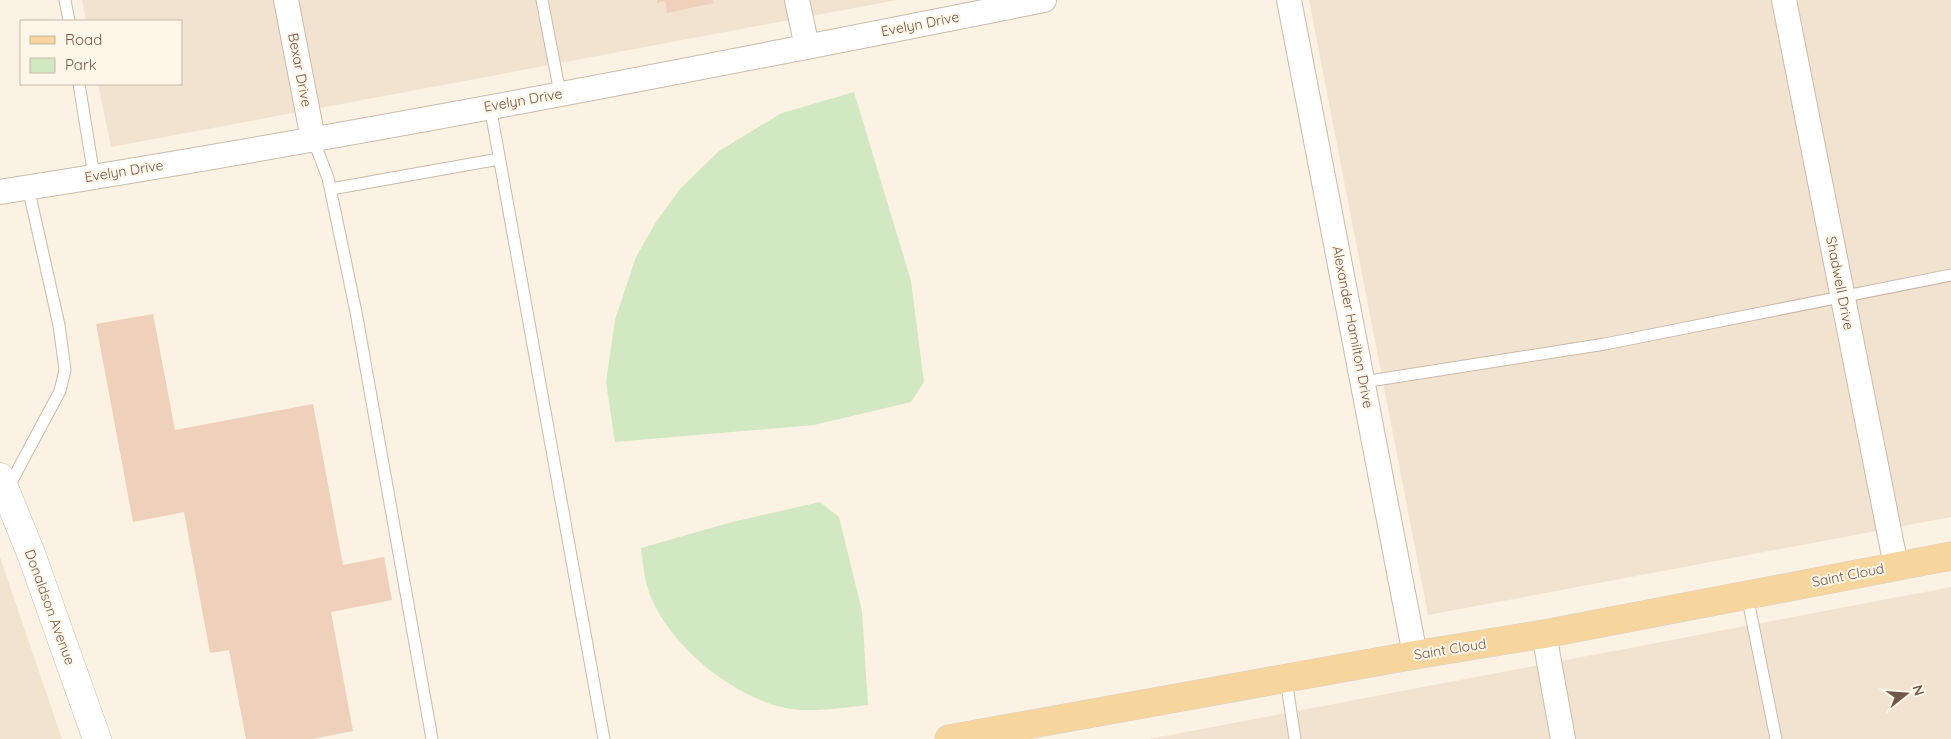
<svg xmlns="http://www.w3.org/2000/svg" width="1951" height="739" font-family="Quicksand,sans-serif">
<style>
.residential{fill:#f2e3d1}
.green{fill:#d1e8c2}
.building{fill:#efd0bb}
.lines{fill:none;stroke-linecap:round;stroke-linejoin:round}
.service-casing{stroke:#ccb9aa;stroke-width:13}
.minor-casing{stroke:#ccb9aa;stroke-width:26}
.tertiary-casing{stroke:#ccb9aa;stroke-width:29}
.primary-casing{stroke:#d8d0cc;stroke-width:29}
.service{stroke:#fff;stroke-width:11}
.minor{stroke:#fff;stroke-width:24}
.tertiary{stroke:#fff;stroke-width:28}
.primary{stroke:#f7d69d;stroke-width:28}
.labels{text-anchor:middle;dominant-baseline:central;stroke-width:4;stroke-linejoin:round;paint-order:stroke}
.street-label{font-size:14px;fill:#72584a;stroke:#fef6e8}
</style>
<rect width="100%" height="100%" fill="#fbf2e3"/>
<path class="residential" d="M82,0H897L111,147L98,84H181V21H86Z
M1309,0H1951V517L1428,615Z
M0,557L62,739H0Z
M1951,587V739H1149Z"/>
<path class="green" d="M854,92L911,281L924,382L911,402L814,425L615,442L606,382L615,320L636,257L656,222L680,189L719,151L782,113Z
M820,502L839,517L862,611L868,705C842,708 811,713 785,708C733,696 677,651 654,604C645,587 643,566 641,548L732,522Z"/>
<path class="building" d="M657,0H713L714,3L667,13L665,1L657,3Z
M153,314L175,430L313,404L343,565L384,557L392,600L331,612L353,731L312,739H246L229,650L210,653L184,512L133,522L96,324Z"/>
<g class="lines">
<g class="service-casing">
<path id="service" d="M65,0L69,21
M542,0L560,93
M79,84L94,176
M490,106L604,739
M313,139L328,178L356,312L432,739
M331,189L499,159
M1363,382L1605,344L1951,275
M8,488L60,391L65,370L59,325L28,187
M1747,595L1776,739
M1286,679L1295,739"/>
</g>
<g class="minor-casing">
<path id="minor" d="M286,0L313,139
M797,0L807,47
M1289,0L1415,655
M1784,0L1896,566
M0,192C349,137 697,69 1044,0
M1544,634L1563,739"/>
</g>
<g class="tertiary-casing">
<path id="tertiary" d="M0,477L32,556L97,739"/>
</g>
<g class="primary-casing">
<path id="primary" d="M949,739L1415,655L1544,634L1951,556"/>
</g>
<use href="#service" class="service"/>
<use href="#minor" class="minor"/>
<use href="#tertiary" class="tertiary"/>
<use href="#primary" class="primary"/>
</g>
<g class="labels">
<g class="street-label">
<text transform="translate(920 24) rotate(-11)">Evelyn Drive</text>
<text transform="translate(300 70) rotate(79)">Bexar Drive</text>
<text transform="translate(523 100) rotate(-10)">Evelyn Drive</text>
<text transform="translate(124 171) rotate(-9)">Evelyn Drive</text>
<text transform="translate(1840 283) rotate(79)">Shadwell Drive</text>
<text transform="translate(1353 327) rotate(79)">Alexander Hamilton Drive</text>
<text transform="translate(1848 575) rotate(-11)">Saint Cloud</text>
<text transform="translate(50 607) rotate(70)">Donaldson Avenue</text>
<text transform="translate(1450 649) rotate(-9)">Saint Cloud</text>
</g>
</g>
<rect x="20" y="20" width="162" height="65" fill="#fef6e8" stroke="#c6b7a9"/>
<rect x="30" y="36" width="25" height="8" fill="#f7d69d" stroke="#c6b7a9"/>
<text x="65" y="45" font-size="15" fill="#72584a">Road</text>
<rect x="30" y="58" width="25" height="15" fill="#d1e8c2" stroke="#c6b7a9"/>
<text x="65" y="70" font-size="15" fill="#72584a">Park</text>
<g transform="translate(1906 694) rotate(73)" stroke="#fef6e8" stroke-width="4" paint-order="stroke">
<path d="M0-4L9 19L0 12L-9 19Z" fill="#72584a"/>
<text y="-8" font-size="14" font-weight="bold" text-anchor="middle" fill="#72584a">N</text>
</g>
</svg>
